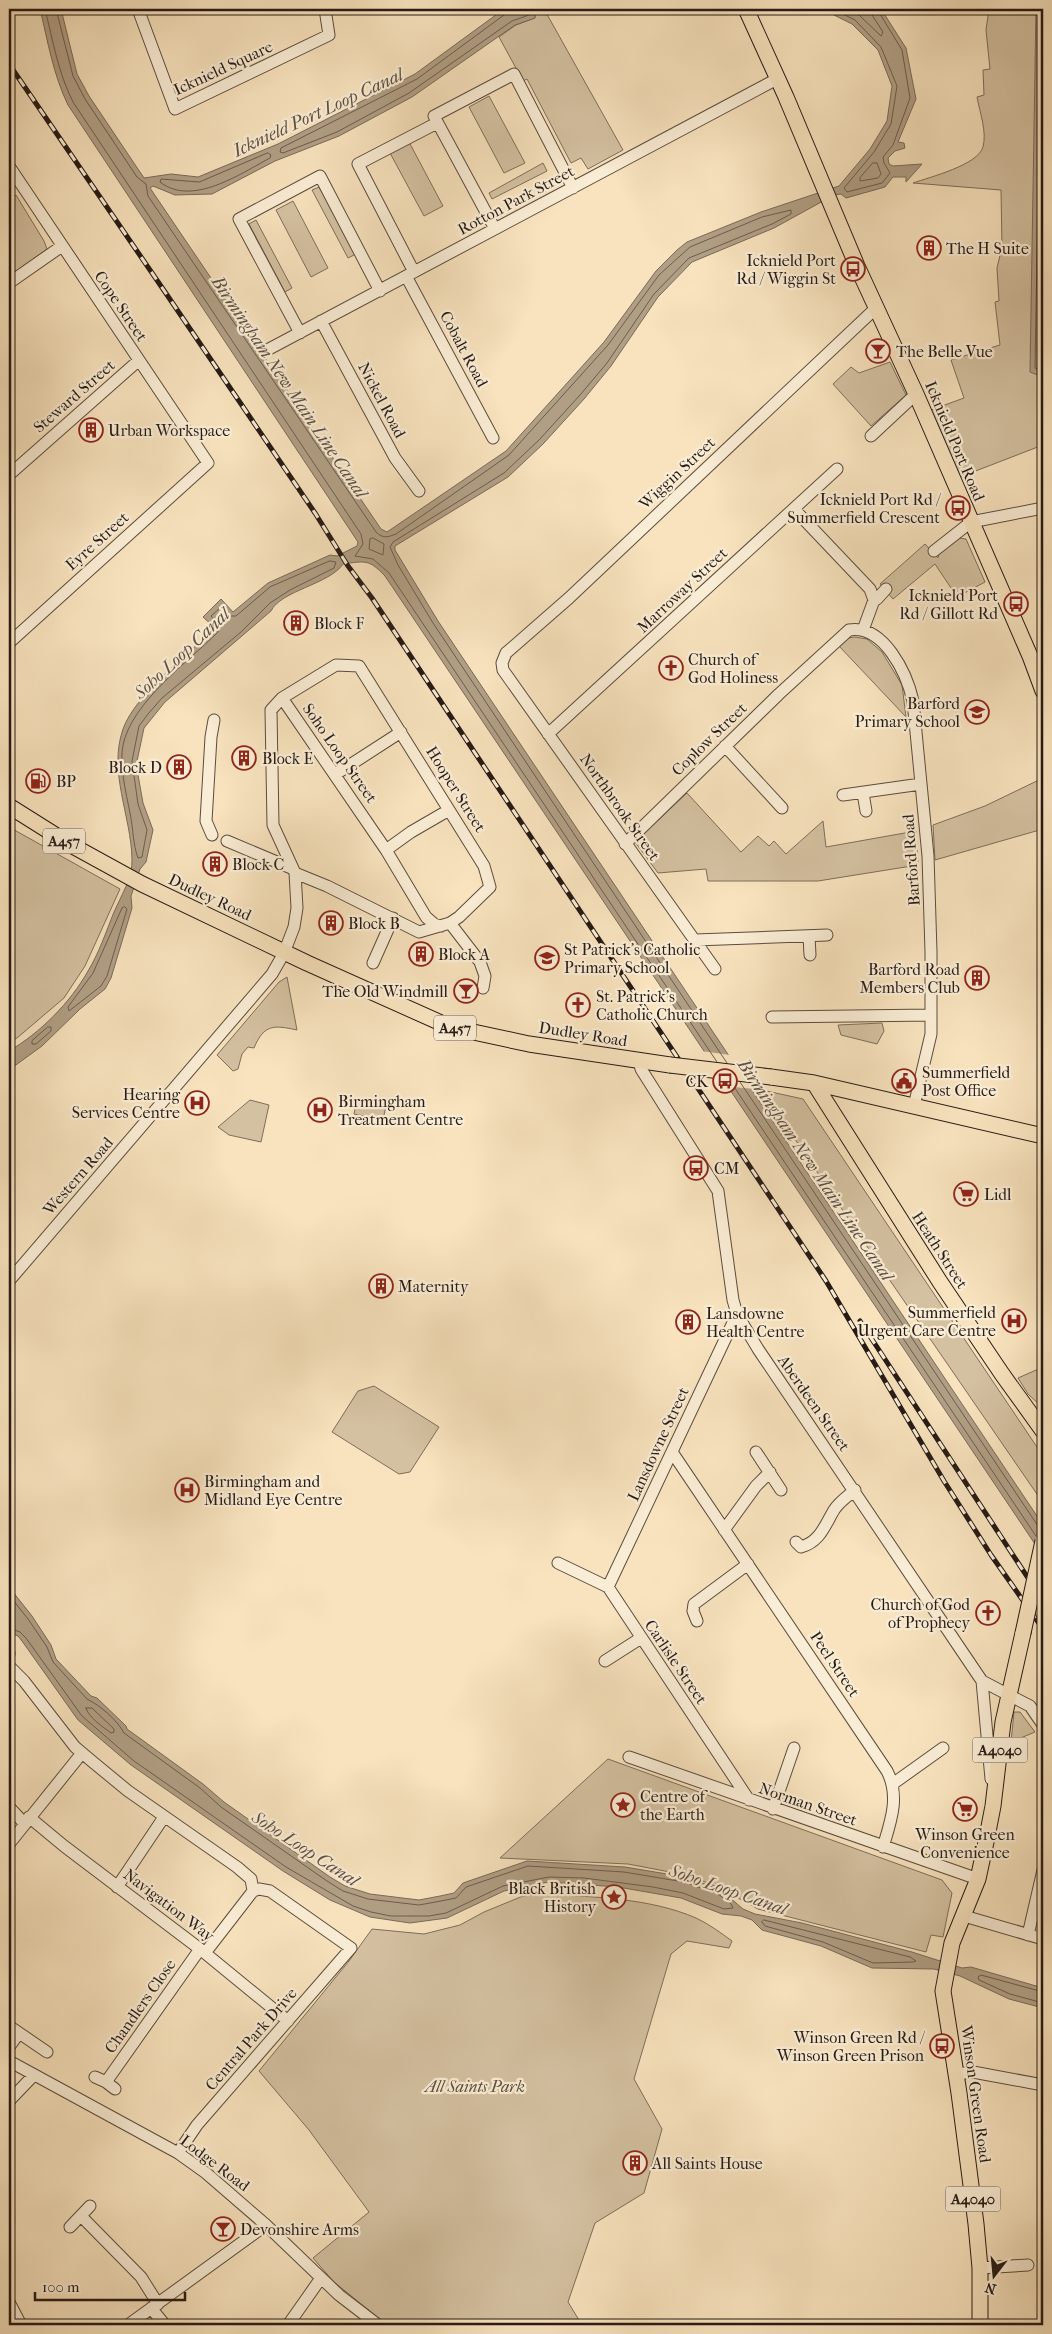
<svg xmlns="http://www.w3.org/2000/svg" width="1052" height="2334" font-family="'IM FELL French Canon',serif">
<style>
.green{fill:#d4c1a1;stroke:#7d6e5b}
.water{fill:#b19f85;stroke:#796a58}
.pier{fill:#f8e3be}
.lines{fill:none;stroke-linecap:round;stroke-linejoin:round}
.shore{stroke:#6c5c4d;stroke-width:1}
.minor-casing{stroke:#5a4c3f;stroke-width:13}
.major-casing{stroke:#261a15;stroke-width:17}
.minor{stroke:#faedd5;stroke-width:11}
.major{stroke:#f8e3be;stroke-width:15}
.rail-casing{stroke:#261a15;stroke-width:5}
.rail{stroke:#faedd5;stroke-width:3;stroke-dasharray:9;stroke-linecap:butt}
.major-bridge-casing{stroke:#261a15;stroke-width:17;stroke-linecap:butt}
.major-bridge{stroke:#f8e3be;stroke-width:15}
.labels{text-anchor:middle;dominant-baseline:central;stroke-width:4.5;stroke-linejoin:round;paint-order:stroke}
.shield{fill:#faedd5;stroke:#66594f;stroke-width:1}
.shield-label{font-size:15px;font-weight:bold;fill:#261a15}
.street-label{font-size:16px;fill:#261a15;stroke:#faedd5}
.poi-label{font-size:16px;fill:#261a15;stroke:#faedd5;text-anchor:start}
.park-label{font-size:16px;font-style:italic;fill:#5a4c3f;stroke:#faedd5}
.water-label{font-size:18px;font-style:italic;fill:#5e4f42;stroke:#faedd5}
</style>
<rect width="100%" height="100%" fill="#f8e3be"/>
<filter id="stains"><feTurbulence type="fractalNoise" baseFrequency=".004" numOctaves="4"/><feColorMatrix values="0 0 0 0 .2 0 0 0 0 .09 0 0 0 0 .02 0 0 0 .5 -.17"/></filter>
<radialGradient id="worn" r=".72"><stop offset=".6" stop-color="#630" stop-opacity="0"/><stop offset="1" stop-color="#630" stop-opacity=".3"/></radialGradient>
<path class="green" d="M540,9H544L623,150L588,169L581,158L571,163L527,79L523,81L499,37L516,25L535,18V14Z
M989,9H1043V445L960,477L931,410L964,398L951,360L1000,345L995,302L999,301L997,268L1002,247L1001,190L913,183C930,177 978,165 983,147C987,132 980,113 977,97L984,95L983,70L990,69L986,30Z
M489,96L525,163L504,173L469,107Z
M409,142L443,206L424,216L390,153Z
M543,163L547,171L492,199L489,193Z
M319,187L356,254L348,258L312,190Z
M16,195L44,241L47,249L9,277V200Z
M293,201L328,268L311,277L276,210Z
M256,220L292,288L285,292L249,224Z
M890,362L906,395L871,426L833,384L851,367L859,373Z
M959,538L966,539L985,582L957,597L935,564L893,599L880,584L925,544L938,558L939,554Z
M855,637L867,639L882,652L902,685L906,717L839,646L848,638Z
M1043,778V829L935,860L933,825L985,806Z
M687,793L741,852L758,836L769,846L774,841L786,854L823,821L826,847L916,831L918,865L818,881H708L706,869L658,873L635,842Z
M9,827L120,889L85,966L64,998L17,1038L9,1042Z
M287,977L297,1030C274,1025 264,1024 254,1048L248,1047L242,1054L238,1069L233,1071L217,1055L279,982Z
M882,1023L884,1031L877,1044L841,1035L838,1025Z
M762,1090L803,1099L1043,1456L1041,1500L891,1282Z
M357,1099L386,1106L383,1120L354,1114Z
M250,1100L269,1105L261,1142L229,1135L218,1127Z
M1043,1367V1408L1028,1394L1018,1378Z
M374,1386L439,1427L410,1472L399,1474L332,1432L358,1391Z
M1014,1712H1020L1035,1732L1011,1742Z
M608,1759L942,1880L952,1893L943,1937L931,1935L926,1952L758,1909L724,1890L691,1876L628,1864L500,1858Z
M544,1894C594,1897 650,1898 696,1918C709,1924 721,1933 732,1941L729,1948L687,1941L671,1954L634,2079L662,2129L644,2193L595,2223L568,2302L582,2325H387L334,2282L313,2258L369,2212L309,2130L259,2071L349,1961L372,1929L424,1934L460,1925L484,1912L523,1896Z"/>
<path class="water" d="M40,9H61L77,74L89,96L144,178L171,174L198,177L278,144L415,74L504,9H540L535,14V18L515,25L412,97L339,136L275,161L212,194L175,195L153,186L150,188L381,529L387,532L506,451L604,342L656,271L677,250L687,242L761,212L839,186L870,149L887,121L892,86L878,50L852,24L822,9H881L906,48L916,99L898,142L904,143L905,148L895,151L888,158L889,164L893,166L922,164L906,182V177H893L885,187L846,198L841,194L834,195L774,228L692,262L658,297L611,366L584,399L543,444L508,477L395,546V550L438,621L1043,1525V1556L385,576C369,559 365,561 343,564C330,584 280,591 271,611L165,702L144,728L137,761L138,775L143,803L153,830L146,862L140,869L131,896L132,908L111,978L105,989L80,1009L42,1046L9,1070V1051C40,1033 70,1003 88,971C99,953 106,932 114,912C121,896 133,877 132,859C131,815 108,772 123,729C135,695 188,654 215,628L203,617L221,599L233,612L268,583L330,555L337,556L357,546L358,542L68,105C53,74 48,42 40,9Z
M1036,9H1043V377L1030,372Z
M9,1587L32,1616L51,1645L56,1659L91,1696L97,1698L126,1726L127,1729L203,1784L224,1802L330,1877L345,1886L370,1894L419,1900L440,1896L454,1893L463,1883L527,1861L625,1867L685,1877L705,1884L721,1890L743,1909L755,1914L802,1923L912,1952L962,1968L971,1967L1043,1988V2008L1009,1999L960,1976L934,1969L872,1968L821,1946L762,1930L752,1920L741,1916L722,1914L681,1898L618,1887L549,1882L504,1891L447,1918L410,1923L370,1917L330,1900L283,1871L131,1765L78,1720L22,1641L18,1636L9,1632Z"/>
<path class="pier" d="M701,1051L730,1055L754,1089L724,1086Z"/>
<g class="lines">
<path class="shore" d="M45,9C53,41 58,72 73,102L361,534L363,544L355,556L373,559L389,573L717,1062
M56,9L73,76L85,99L137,177L146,184L148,196L376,532C383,539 388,537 396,534L509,455L608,345L659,275L690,247L762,217L791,210V214L772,224L689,258L654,294L607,363L580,395L539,440L504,473L393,542L390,547L398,565L433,623L727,1063
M506,9L504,15L417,79L281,148L280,152L283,153L337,132L409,93L512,21L529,15L533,9
M833,9L855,20L881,47L897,86L891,124L874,152L844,188L847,192L882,183L890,173L884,163L883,157L893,145L910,98L902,50L877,9
M847,9L859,15L881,36L883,32L872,15L871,9
M1041,9L1035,368L1043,372
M268,153L271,155L270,158C240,174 192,207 160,182L161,179L199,182Z
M873,163H877L881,174L878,178L860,181V178Z
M1043,276V366
M373,538L384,544L383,555L369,549L370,539Z
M330,561L336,562L334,568L290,590L270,603L241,632L162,698L148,714L139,726L132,761L138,804L147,830L142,857L138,858C133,845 133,827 130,813C126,792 119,766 123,745C132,702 188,662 218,632L219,626L211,616L220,608H223L230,616H236L270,587Z
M125,907L127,909L107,976L101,986L69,1011L68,1007L93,973L122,908Z
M48,1027H51V1031L36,1044H32V1041Z
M730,1081L1036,1536
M740,1082L1034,1520L1038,1526L1043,1527
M9,1595L28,1619L47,1647L53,1662L87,1699C101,1706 117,1720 124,1733L200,1788L221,1807L327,1881L343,1891L368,1899L419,1905L441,1901L456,1898L466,1887L528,1866L624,1872L684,1882L718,1894L731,1904L733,1908L724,1909L683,1893L653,1887L584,1878L549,1877L503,1886L446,1913L429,1916H391L371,1912L353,1906L286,1867L134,1761L82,1716L26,1638L20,1632L9,1628
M86,1708H92L114,1729V1732L111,1733C103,1727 88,1717 86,1708Z
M764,1920L910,1957L916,1961L913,1962L873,1963L823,1942L765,1926L762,1922Z
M1043,1992L981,1975L978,1977L979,1980L1010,1994L1043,2003"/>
<g class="minor-casing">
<path id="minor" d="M138,9L175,109L329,35L325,9
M9,166L208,463L9,643
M495,229L434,116L514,74L573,188
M414,272L358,164L437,123
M406,276L493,438
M9,283L62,246
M321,321L395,458L419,491
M300,333L239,219L320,176L380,291
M269,349L777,79
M871,436L916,394
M9,475L138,361
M794,509L870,589L874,600L863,630
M934,551L971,522L1043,508
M874,600L877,599L886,589
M282,698L386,850L426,917L434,924L441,926
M548,734L837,469
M725,746L782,808
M336,774L401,732
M863,793L866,811
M843,795L921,784
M212,835L206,821L211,737L214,720
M227,841L291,868
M625,844L779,694L849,630C884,624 907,674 913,701L928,856L931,952V1034L914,1106
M386,850L411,832L449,810
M450,923L480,962L485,976L483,988
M809,936L810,955
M695,940L827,935
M373,963L393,918
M715,969L503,670L502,663L506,653L569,598L877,307
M772,1017L931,1015
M639,1061L641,1069L718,1191L733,1300L737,1314L758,1349L982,1681L1030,1706L1043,1725
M9,1281L272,974L284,953L294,927L297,908L295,873L273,825L271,710L282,698L336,665L359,666L484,866L490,887L459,917L450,923L419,932L327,886L295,873
M672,1452L887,1771C900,1796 891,1821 883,1847
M756,1452L781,1490
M724,1530L756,1486L770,1472
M796,1542L801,1547C820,1542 825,1525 834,1510C839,1502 848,1496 855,1490
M558,1563L608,1587L749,1800
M608,1587L737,1314
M697,1621L693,1611L694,1604L748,1564
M9,1654V1653
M605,1661L641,1638
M9,1666L24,1681L75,1747L94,1763L128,1791L237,1867L251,1879L253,1891
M982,1681L991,1779
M629,1757L978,1879
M894,1783L943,1748
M9,1807L24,1823
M773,1809L794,1748
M29,1817L64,1846L200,1949L288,2021
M9,1844L82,1753
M117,1887L164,1817
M964,1916L1043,1939
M1028,1935L1043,1870
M9,2026L47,2052
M9,2047L19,2033
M9,2061L178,2153L206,2173L266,2225L339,2295L378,2325
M956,2074L973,2072L1043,2085
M95,2077L106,2082L115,2089
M106,2082L200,1949
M9,2101L33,2076
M178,2153L197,2125L351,1948L270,1891L259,1889L253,1891L205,1953
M81,2216L141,2277L158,2304
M70,2227L90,2206
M980,2268L1028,2265
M9,2302L21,2325
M151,2308L165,2325
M128,2325L266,2225
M288,2325L321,2278"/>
</g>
<g class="major-casing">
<path id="major" d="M746,9L786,97L857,266L916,394L1030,656L1043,691
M9,806L71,845L142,884L307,963L450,1027L529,1044L670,1065
M771,1077L814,1083L1043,1136
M814,1083L940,1282L1002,1374L1043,1431
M980,2325V2268L976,2224L959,2093L943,1991L952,1943L978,1879L986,1842L993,1806L1003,1722L1023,1633"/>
</g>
<use href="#minor" class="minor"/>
<use href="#major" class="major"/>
<g class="rail-casing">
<path id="rail" d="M9,64L163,289L315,513L348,566L372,598L826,1281L944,1481L991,1555L1043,1629
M860,1321L1043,1601"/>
</g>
<use href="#rail" class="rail"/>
<g class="major-bridge-casing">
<path id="major-bridge" d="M670,1065L771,1077
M1023,1633L1043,1541"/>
</g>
<use href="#major-bridge" class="major-bridge"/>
</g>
<defs>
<g id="building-ring" transform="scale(1.25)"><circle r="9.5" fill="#faedd5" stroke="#8f2418" stroke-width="1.5"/><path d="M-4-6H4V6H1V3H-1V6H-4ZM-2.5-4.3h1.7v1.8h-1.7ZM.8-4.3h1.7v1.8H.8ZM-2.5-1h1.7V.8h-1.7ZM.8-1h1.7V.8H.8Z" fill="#8f2418"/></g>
<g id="bus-ring" transform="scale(1.25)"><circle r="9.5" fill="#faedd5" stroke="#8f2418" stroke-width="1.5"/><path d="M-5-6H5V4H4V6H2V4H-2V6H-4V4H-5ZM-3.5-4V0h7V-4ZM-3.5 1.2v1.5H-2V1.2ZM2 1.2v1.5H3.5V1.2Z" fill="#8f2418"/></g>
<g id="bar-ring" transform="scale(1.25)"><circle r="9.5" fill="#faedd5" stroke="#8f2418" stroke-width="1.5"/><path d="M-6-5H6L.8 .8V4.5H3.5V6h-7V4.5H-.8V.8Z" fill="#8f2418"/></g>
<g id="church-ring" transform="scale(1.25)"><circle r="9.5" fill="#faedd5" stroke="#8f2418" stroke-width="1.5"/><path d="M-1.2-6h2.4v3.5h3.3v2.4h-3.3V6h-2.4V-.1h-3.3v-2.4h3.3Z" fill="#8f2418"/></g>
<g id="school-ring" transform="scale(1.25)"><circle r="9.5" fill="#faedd5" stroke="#8f2418" stroke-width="1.5"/><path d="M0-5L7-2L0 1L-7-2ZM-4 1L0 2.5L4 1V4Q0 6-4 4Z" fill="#8f2418"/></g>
<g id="fuel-ring" transform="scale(1.25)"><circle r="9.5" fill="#faedd5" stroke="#8f2418" stroke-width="1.5"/><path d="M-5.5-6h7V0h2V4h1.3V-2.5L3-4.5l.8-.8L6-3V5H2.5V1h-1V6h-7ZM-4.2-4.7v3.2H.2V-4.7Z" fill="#8f2418"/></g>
<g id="civic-ring" transform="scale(1.25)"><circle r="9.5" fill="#faedd5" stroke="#8f2418" stroke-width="1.5"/><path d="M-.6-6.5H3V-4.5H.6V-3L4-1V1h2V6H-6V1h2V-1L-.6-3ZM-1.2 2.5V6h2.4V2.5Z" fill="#8f2418"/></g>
<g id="hospital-ring" transform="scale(1.25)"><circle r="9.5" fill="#faedd5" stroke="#8f2418" stroke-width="1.5"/><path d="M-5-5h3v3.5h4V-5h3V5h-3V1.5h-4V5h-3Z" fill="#8f2418"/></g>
<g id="supermarket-ring" transform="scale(1.25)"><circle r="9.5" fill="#faedd5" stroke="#8f2418" stroke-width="1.5"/><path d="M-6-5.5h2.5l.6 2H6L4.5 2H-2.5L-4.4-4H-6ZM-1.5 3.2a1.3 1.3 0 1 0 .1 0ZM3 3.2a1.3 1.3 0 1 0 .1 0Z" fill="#8f2418"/></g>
<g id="sight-ring" transform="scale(1.25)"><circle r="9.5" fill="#faedd5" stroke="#8f2418" stroke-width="1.5"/><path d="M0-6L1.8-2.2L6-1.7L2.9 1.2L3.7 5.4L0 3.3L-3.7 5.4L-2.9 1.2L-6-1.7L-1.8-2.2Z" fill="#8f2418"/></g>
</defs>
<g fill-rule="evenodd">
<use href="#building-ring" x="929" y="248"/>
<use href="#bus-ring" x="853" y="269"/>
<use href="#bar-ring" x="878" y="351"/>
<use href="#building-ring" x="91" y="430"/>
<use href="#bus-ring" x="958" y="508"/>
<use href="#bus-ring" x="1016" y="604"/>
<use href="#building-ring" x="296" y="623"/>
<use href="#church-ring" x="671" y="668"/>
<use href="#school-ring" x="977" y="712"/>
<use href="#building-ring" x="244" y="758"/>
<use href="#building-ring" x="179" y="767"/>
<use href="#fuel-ring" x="38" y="781"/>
<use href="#building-ring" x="215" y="864"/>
<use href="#building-ring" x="331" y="923"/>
<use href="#building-ring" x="421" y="954"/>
<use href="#school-ring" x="547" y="958"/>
<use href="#building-ring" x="977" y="978"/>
<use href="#bar-ring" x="466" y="991"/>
<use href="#church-ring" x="578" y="1005"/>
<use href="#bus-ring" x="725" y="1081"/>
<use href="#civic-ring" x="904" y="1081"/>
<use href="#hospital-ring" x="197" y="1103"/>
<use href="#hospital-ring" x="320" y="1110"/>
<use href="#bus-ring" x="696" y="1168"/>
<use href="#supermarket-ring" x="966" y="1194"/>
<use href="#building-ring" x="381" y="1286"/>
<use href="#hospital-ring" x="1014" y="1321"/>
<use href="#building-ring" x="688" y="1322"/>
<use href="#hospital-ring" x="187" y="1490"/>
<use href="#church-ring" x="988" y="1613"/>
<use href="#sight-ring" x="623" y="1805"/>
<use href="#supermarket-ring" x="965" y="1809"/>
<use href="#sight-ring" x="614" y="1897"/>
<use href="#bus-ring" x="942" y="2046"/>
<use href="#building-ring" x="635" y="2163"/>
<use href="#bar-ring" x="223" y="2229"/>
</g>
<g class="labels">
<g class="shield">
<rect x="43" y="828.5" width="42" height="25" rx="4"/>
<rect x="434" y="1015.5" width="42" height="25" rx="4"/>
<rect x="972.5" y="1737.5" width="55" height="25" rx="4"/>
<rect x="945.5" y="2186.5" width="55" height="25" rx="4"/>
</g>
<g class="shield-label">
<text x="64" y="841">A457</text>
<text x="455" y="1028">A457</text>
<text x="1000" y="1750">A4040</text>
<text x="973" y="2199">A4040</text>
</g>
<g class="street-label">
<text transform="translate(223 68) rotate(-25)">Icknield Square</text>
<text transform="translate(516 200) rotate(-28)">Rotton Park Street</text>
<text transform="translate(121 306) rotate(56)">Cope Street</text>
<text transform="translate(464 349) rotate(62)">Cobalt Road</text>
<text transform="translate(74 396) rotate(-41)">Steward Street</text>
<text transform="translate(382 400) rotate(62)">Nickel Road</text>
<text transform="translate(955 441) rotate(67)">Icknield Port Road</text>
<text transform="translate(677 473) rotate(-43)">Wiggin Street</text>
<text transform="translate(97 541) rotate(-42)">Eyre Street</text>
<text transform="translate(682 590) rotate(-43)">Marroway Street</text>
<text transform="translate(709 739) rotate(-44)">Coplow Street</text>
<text transform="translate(340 753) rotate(55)">Soho Loop Street</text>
<text transform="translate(456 789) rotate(58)">Hooper Street</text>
<text transform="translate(620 807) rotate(55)">Northbrook Street</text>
<text transform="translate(911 860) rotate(-94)">Barford Road</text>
<text transform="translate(210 897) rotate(25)">Dudley Road</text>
<text transform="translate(583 1034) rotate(9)">Dudley Road</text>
<text transform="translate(78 1176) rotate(-49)">Western Road</text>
<text transform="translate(940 1250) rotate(57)">Heath Street</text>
<text transform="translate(814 1403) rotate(55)">Aberdeen Street</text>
<text transform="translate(658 1444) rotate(-65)">Lansdowne Street</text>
<text transform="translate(676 1662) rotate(56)">Carlisle Street</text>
<text transform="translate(835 1664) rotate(56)">Peel Street</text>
<text transform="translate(808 1804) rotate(19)">Norman Street</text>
<text transform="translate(169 1905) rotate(37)">Navigation Way</text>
<text transform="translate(140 2006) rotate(-55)">Chandlers Close</text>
<text transform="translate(251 2039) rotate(-49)">Central Park Drive</text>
<text transform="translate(976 2094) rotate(82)">Winson Green Road</text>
<text transform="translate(215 2163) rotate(37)">Lodge Road</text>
</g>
<g class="poi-label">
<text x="946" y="248">The H Suite</text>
<text x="836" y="260" text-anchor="end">Icknield Port<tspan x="836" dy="18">Rd / Wiggin St</tspan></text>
<text x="896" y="351">The Belle Vue</text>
<text x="108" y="430">Urban Workspace</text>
<text x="940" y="499" text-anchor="end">Icknield Port Rd /<tspan x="940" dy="18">Summerfield Crescent</tspan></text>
<text x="998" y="595" text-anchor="end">Icknield Port<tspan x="998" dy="18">Rd / Gillott Rd</tspan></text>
<text x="314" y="623">Block F</text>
<text x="688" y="659">Church of<tspan x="688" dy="18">God Holiness</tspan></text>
<text x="960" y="703" text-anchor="end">Barford<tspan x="960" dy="18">Primary School</tspan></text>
<text x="262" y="758">Block E</text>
<text x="162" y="767" text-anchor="end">Block D</text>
<text x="56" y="781">BP</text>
<text x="232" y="864">Block C</text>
<text x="348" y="923">Block B</text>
<text x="564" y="949">St Patrick's Catholic<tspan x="564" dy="18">Primary School</tspan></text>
<text x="438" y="954">Block A</text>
<text x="960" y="969" text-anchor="end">Barford Road<tspan x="960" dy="18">Members Club</tspan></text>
<text x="448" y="991" text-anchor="end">The Old Windmill</text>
<text x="596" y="996">St. Patrick's<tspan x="596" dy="18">Catholic Church</tspan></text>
<text x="922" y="1072">Summerfield<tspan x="922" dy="18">Post Office</tspan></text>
<text x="708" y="1081" text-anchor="end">CK</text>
<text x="180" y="1094" text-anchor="end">Hearing<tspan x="180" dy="18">Services Centre</tspan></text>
<text x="338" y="1101">Birmingham<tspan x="338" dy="18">Treatment Centre</tspan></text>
<text x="714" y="1168">CM</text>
<text x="984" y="1194">Lidl</text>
<text x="398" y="1286">Maternity</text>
<text x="996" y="1312" text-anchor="end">Summerfield<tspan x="996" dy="18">Urgent Care Centre</tspan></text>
<text x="706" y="1313">Lansdowne<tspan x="706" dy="18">Health Centre</tspan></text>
<text x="204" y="1481">Birmingham and<tspan x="204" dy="18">Midland Eye Centre</tspan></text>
<text x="970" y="1604" text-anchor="end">Church of God<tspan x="970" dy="18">of Prophecy</tspan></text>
<text x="640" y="1796">Centre of<tspan x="640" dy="18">the Earth</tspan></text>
<text x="965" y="1834" text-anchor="middle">Winson Green<tspan x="965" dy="18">Convenience</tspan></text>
<text x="596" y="1888" text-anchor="end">Black British<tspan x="596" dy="18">History</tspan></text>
<text x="924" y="2037" text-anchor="end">Winson Green Rd /<tspan x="924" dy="18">Winson Green Prison</tspan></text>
<text x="652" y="2163">All Saints House</text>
<text x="240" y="2229">Devonshire Arms</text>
</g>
<g class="park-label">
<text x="475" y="2086">All Saints Park</text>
</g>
<g class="water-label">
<text transform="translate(318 113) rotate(-25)">Icknield Port Loop Canal</text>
<text transform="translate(289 387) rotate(56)">Birmingham New Main Line Canal</text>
<text transform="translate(182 654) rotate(-43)">Soho Loop Canal</text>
<text transform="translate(815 1170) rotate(56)">Birmingham New Main Line Canal</text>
<text transform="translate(305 1849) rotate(33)">Soho Loop Canal</text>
<text transform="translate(728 1890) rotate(19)">Soho Loop Canal</text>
</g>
</g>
<rect width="1052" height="2334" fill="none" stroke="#f8e3be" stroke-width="30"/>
<rect x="10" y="10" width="1032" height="2314" fill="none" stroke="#261a15" stroke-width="2.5"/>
<rect x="15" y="15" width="1022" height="2304" fill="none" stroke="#261a15"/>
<g transform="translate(994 2276) rotate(196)" stroke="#faedd5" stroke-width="4" paint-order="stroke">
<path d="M0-4L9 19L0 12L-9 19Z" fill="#261a15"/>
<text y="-8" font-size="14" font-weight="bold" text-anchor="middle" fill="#261a15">N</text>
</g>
<path d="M35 2292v8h150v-8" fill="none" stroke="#261a15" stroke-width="2.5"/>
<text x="42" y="2292" font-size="15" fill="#261a15" stroke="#faedd5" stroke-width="4" paint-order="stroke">100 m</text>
<rect width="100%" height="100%" filter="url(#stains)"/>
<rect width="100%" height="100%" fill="url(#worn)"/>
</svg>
